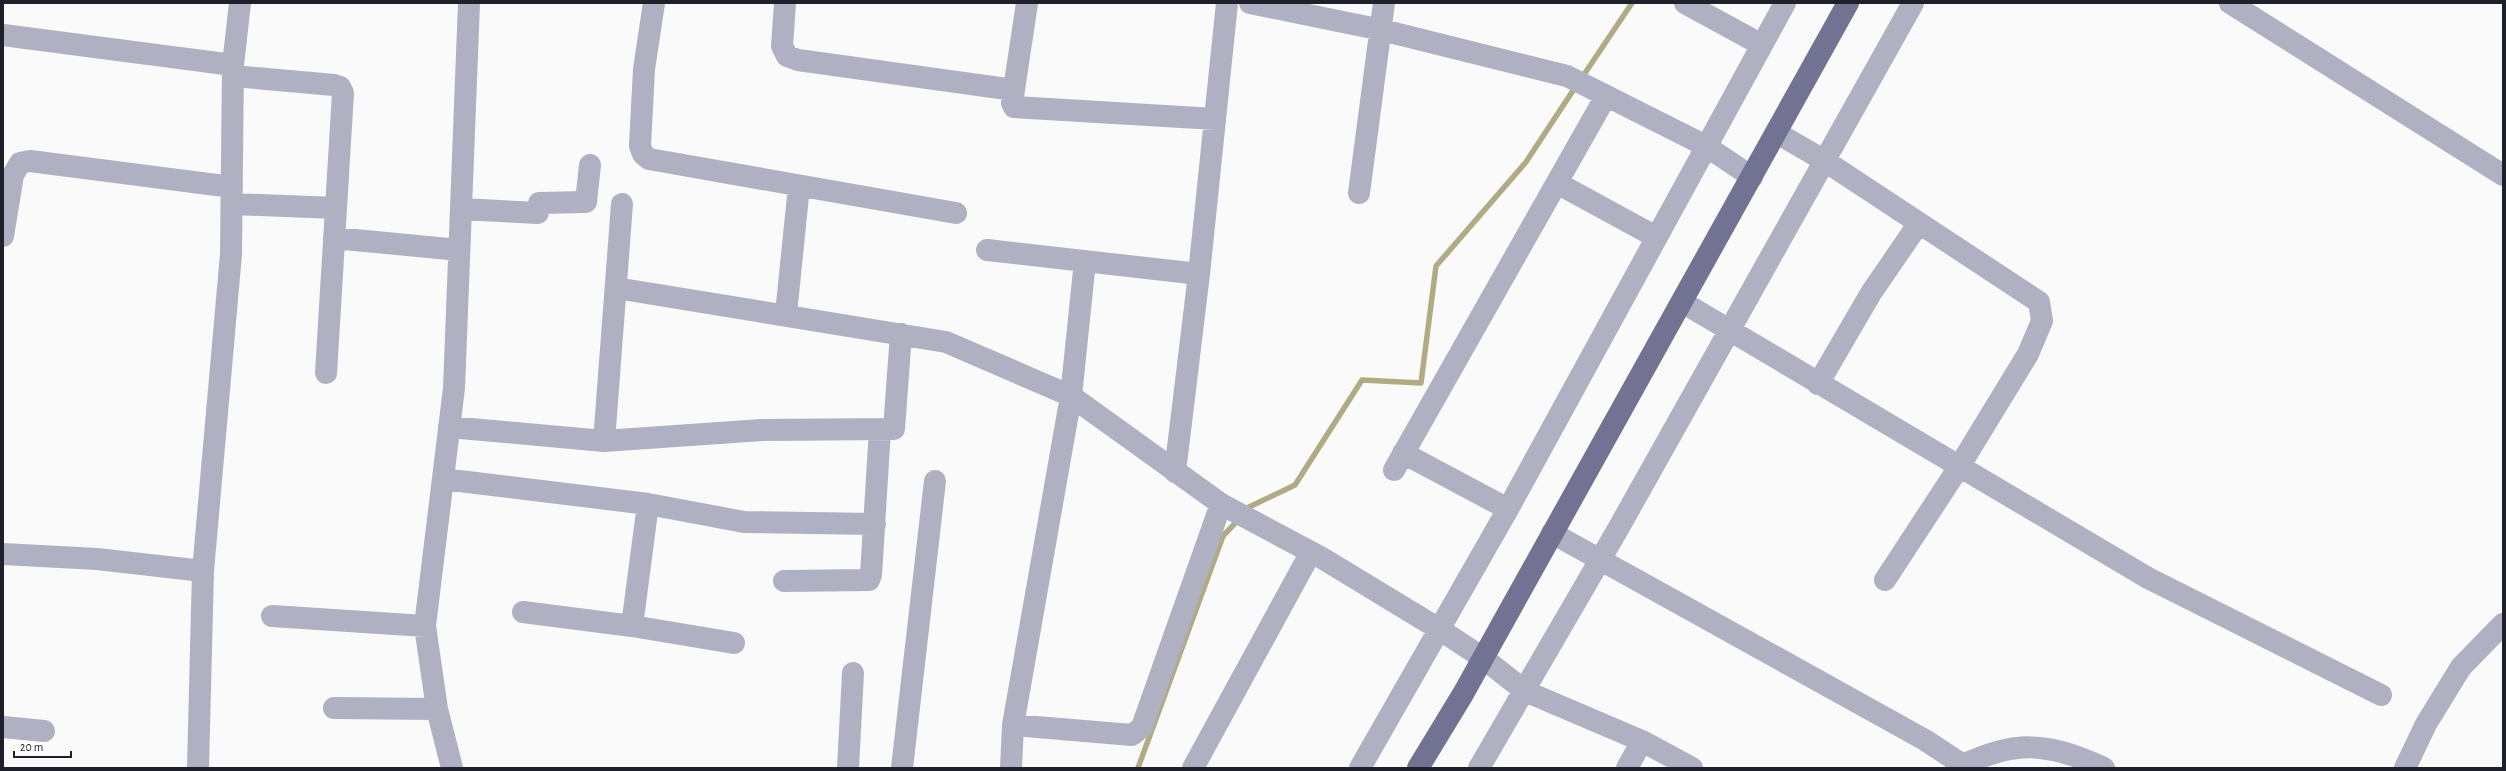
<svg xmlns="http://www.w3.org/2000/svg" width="2506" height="771" font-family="'Alegreya Sans',sans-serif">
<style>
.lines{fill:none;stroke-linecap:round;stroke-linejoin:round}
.stream{stroke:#b0ab82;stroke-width:5.5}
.minor{stroke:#afb0c2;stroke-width:22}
.major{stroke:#727392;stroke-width:22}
</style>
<rect width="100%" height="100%" fill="#fafafa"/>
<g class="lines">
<path class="stream" d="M1581,79L1632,3
M1245,512L1249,507L1295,485L1362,380L1421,383L1436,266L1526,162L1576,86
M1138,768L1223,536L1240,518"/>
<path class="minor" d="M654,3L644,69L640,146L643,154L649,159L956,213
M785,3L782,46L787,56L798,60L1014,90
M1027,3L1012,103L1014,107L1215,119
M1250,3L1382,30L1567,76L1706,146L1752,177
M1685,3L1762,45
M2230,3L2503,175
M3,35L233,65
M233,76L334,85L340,87L343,93L326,373
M1777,133L1825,161L2039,302L2042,321L2028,354L1959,467L1885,580
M1557,183L1656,237
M1359,193L1384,3
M232,204L336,208
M622,204L604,441L762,430L894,429L901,334
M461,209L538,213L539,203L586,202L590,165
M3,236L13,175L20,163L30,161L232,187
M334,238L459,250
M987,250L1199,274L1175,472
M1199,274L1227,3
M616,288L946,342L1071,396L1221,504L1322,558L1439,629L1483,658L1525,691L1642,741L1692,768
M1682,302L2148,578L2381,695
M786,314L799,186
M1818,384L1871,293L1919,223
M449,427L604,441
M1403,453L1508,509
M1394,470L1606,96
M443,479L648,504L744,522L875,524
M1552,533L1925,740L1963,765
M3,554L97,559L203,571L231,254L233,65L240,3
M784,581L869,580L871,575L880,429
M523,612L632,626L734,643
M272,616L425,626
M632,626L648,504
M334,708L437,709
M1013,725L1132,735L1142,727L1221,504
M3,727L44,731
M198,768L203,571
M452,768L437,709L425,626L454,388L469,3
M848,768L853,673
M902,768L935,481
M1011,768L1013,725L1071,396L1085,261
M1193,768L1311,552
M1360,768L1508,509L1785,3
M1479,768L1618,529L1913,3
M1627,768L1642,741
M1956,768C2016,740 2044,741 2104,768
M2405,768L2426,724L2461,667L2503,624"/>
<path class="major" d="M1418,768L1463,694L1848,3"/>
</g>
<rect width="2506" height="771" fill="none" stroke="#20202b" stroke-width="8"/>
<path d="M14 751v6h57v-6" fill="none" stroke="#20202b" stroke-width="2"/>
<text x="20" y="751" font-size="12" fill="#20202b" stroke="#ffffff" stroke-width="3" paint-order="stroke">20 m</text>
</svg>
